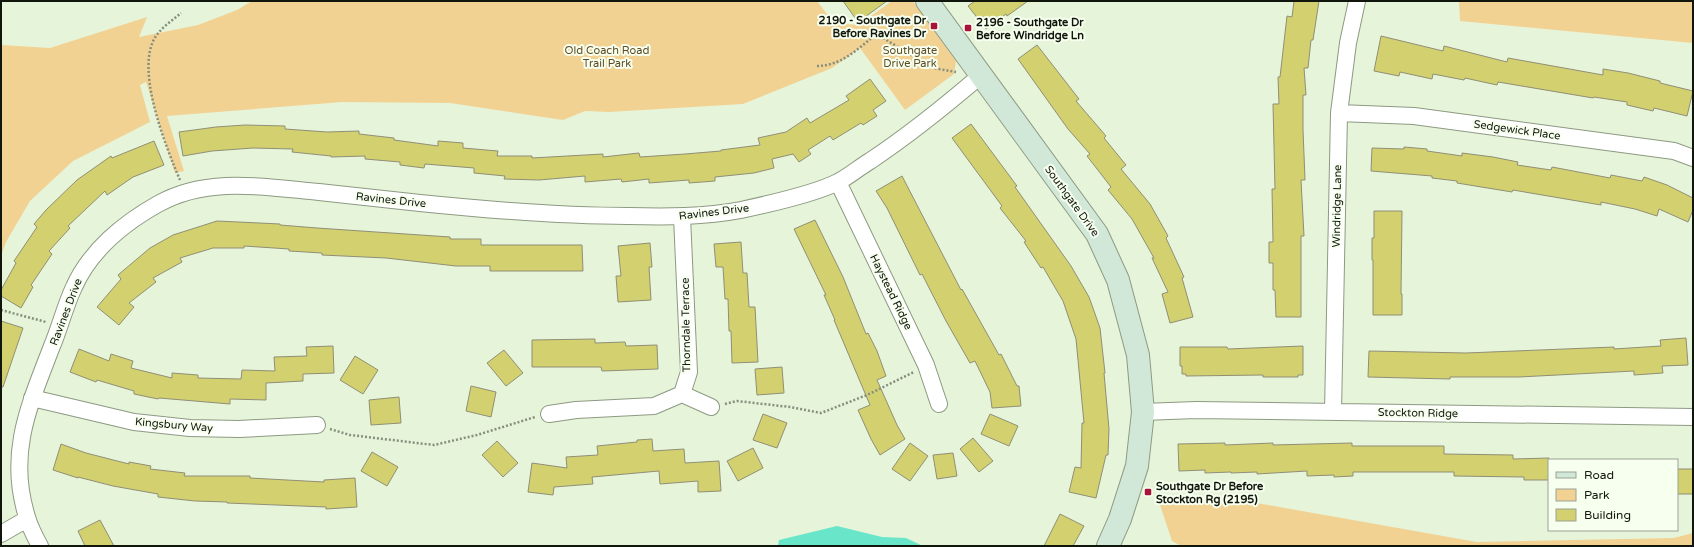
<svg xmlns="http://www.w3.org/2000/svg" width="1694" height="547" font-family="'Varela Round',sans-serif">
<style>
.green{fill:#f2d293}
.water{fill:#69e6c9}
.building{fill:#d3d06f;stroke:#908f76}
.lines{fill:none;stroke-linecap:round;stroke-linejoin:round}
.street-casing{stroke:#8d9a82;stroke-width:18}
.secondary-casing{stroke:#8d9a82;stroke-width:24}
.path{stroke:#858f7c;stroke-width:2.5;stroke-dasharray:2 2;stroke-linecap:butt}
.street{stroke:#fff;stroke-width:16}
.secondary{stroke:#d1e8d8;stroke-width:22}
.poi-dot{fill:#a91239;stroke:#f7ffef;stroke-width:1.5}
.labels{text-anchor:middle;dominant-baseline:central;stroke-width:4;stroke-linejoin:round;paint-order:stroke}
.poi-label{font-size:11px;font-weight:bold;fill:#11160d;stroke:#f7ffef;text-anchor:start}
.park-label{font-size:11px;fill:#5e4c26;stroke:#f7ffef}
.street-label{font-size:11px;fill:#11160d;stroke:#f7ffef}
</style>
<rect width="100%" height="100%" fill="#e6f4da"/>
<path class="green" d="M252,1H817L834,23L858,25L892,1H913L956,61L954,74L905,110L860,48L832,68L743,104L609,112L585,111L563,120L450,103L342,102L167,116L184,171L175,173L146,82L140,85L150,122L73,161L30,201L6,242L1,256V45L50,48L147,17L139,37L198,25L237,10Z
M1459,1H1693V43L1460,21Z
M1251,502L1477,542L1674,538L1693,533V546H1181L1172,541L1160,505Z"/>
<path class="water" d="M837,526L882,537L906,538L923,546H778L779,540Z"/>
<path class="building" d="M843,1H887L858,22Z
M975,1H1028L1007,16L1006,14L986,29L968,6Z
M1294,1H1319L1313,40H1311L1308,68H1304L1306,95H1303V130L1305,180H1301L1304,236H1301V317H1276L1275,290H1273V263H1269V242H1273L1272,189H1275L1273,104H1279L1278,77H1280L1287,16L1292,17Z
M1381,36L1443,51L1444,46L1507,62L1508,58L1603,75V69L1628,73L1660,81V83L1693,91L1687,116L1654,108L1653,111L1627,105V102L1594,97L1593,98L1498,82L1497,85L1465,78L1464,80L1433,74L1432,79L1400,72L1399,76L1374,71Z
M1037,45L1079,99L1076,101L1106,136L1104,138L1126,165L1121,169L1150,204L1168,236L1166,238L1184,277L1182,278L1193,317L1170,323L1162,294L1168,292L1152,258H1154L1132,219L1108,190L1111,187L1087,156L1090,154L1068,129L1018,59Z
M870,79L886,101L873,110L877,116L863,125L861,123L833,140L830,136L808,150L811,154L799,162L793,154L772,159L774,168L754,173L715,177V181L689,183V180L649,183V179L622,182L621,179L585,182V176L539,180L504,179L505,176L474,173V168L425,164L424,168L400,165V162L365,159V156L331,157V156L292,152L293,149L253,148L212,151L183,156L179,132L216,127L245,125L285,126V129L327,132L359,131V134L394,138V140L438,146V141L463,143V148L498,151L497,156H532V158L603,154V157L639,153L640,157L685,154L721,151V150L760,145L758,138L786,132L807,118L810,123L849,100L846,96Z
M971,124L1017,186L1015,187L1071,266L1089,297L1100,328L1105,373H1104L1109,429L1108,455H1106L1096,498L1069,492L1075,467L1081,468L1082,423H1084L1076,339L1063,301L1043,267L1041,268L1024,242L1026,241L1000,208L1002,206L952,138Z
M154,141L164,165L133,177L107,195L105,191L68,226L70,228L49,251L52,254L31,285L33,287L21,308L1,296V290L16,263L14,261L37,227L34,224L46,210L77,180L111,156L112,158Z
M1404,147L1427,149V151L1462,156V153L1493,157L1518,162L1517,165L1551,170L1552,167L1610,178L1611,175L1642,181L1644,177L1667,185L1693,198V210L1688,222L1659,209L1657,216L1635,209L1601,202V205L1513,190L1512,192L1457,183V181L1432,178V176L1371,171L1372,148L1404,149Z
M902,176L961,290L962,289L999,355L1001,354L1017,386H1019L1021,406L992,408L990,392L975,361L970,363L946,321L922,274L920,275L887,208L876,191Z
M1374,211H1402L1401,294H1402V315H1373V260H1372V238H1374Z
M815,220L843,277L866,334L868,333L877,351L886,376L877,380L897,425L905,439L880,455L871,439L858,410L870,405L834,320H835L824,295H826L794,229Z
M217,221L280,224V225L317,228L450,237V239H481V245H582L583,271H490V266H456L386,258L322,255V253L289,251V249L244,246V248H213L180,258L182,262L153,278L156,282L129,303L134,307L119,325L97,307L121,279L118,275L150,248L173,235Z
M741,242L743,273H747L749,307H755L758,362L732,363L731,331H729L728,299H725L723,267H716L714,244Z
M650,243L652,267H649L651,300L618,302L616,276H621L618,246Z
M1,321L23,328L3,387H1Z
M1686,338L1688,365L1662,366L1663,373L1634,375V371L1519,377H1450V379L1368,377L1369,351L1466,353L1614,347V349L1661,346L1660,340Z
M595,339V343L625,342L626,346L657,345L658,369L602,371L601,367H532V340Z
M333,346L334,373L303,374V381L266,383V400L230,399V404L159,398L158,399L134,394V391L97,380L96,382L70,372L79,349L109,361L111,354L133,361L131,368L172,378V373L198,375V378L241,379L242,370L275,371L274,357L307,356L306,347Z
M1303,346V375H1298V377H1263V375L1186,376V374H1182V366H1180V347H1227L1228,349Z
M504,350L523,373L506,386L487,363Z
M355,356L378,370L363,394L340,380Z
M782,367L784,393L757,395L755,369Z
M471,386L496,392L491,417L466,411Z
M399,397L401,423L371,425L369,400Z
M763,414L787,423L777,448L753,440Z
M990,414L1018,426L1009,446L981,434Z
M973,438L993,461L979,472L960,449Z
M652,439L653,451L684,449L685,463L719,461L721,491L698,492V481L660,484L659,471L592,477L593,484L554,487L553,495L528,492L532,463L567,468L566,457L598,455L597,446L637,442V440Z
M497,441L518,463L503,477L482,455Z
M910,443L928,456L910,481L892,469Z
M1225,443V445L1273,443V445L1352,443V446H1444V454L1513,455V459L1549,458V480H1524V477L1454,476V472H1353V476L1334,477V475L1307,476V471L1257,474V472L1231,473V472L1205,473V470L1179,471L1178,444Z
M61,444L86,453L129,464V462L151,466L150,469L185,473L184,476H250V478L324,482V480L355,478L357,507L326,509V507L227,503V502L195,501L158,497V494L113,486L78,477V478L53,470Z
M753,448L763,468L738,481L727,461Z
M372,452L398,467L387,486L361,471Z
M953,453L957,476L937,479L933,455Z
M1677,469H1693V494H1677Z
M1060,514L1084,526L1073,546H1044Z
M100,520L114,546H85L78,531Z"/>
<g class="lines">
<g class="street-casing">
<path id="street" d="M1339,113L1414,116L1674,151L1693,158
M838,182L926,365L939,404
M682,394L711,407
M32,398L134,422L190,428L239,429L317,425
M1143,412L1196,410L1693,417
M1333,412L1339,113L1348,43L1357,1
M549,414L576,410L654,406L682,394L689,372L682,217
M1,534L27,519
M40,546C35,537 30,527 27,517C7,453 29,406 52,346C60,327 65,306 74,287C90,251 124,223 158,204C207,176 265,187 319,192C353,196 386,199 420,203C489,210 558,216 628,216C666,217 704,217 741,210C769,204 814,194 838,182C849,176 860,167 870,161C909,135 945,106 980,76"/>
</g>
<g class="secondary-casing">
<path id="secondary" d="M927,1L1097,234L1118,280L1138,355L1143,412L1137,466L1120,519L1108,546"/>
</g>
<path class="path" d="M817,66C840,66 857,50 875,35H878L933,68L956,72
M180,180C166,147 134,68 156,36C163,26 173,20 181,13
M1,310L46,322
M725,404L737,401L790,407L821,413L867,395L914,372
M330,429L350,435L434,445L477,435L535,417"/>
<use href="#street" class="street"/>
<use href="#secondary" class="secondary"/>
</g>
<g class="poi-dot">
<rect x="930" y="22" width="8" height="8" rx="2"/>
<rect x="964" y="24" width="8" height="8" rx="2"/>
<rect x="1144" y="488" width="8" height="8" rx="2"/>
</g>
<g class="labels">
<g class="poi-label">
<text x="926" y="20" text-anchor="end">2190 - Southgate Dr<tspan x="926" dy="13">Before Ravines Dr</tspan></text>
<text x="976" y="22">2196 - Southgate Dr<tspan x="976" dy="13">Before Windridge Ln</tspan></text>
<text x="1156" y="486">Southgate Dr Before<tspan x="1156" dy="13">Stockton Rg (2195)</tspan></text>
</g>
<g class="park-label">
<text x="607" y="50">Old Coach Road<tspan x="607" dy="13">Trail Park</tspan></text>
<text x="910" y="50">Southgate<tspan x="910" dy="13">Drive Park</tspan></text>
</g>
<g class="street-label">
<text transform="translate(1517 130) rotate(8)">Sedgewick Place</text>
<text transform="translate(391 200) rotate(6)">Ravines Drive</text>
<text transform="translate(1072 201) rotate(54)">Southgate Drive</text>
<text transform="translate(1337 206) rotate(-89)">Windridge Lane</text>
<text transform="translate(714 212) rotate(-7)">Ravines Drive</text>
<text transform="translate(891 292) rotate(64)">Haystead Ridge</text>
<text transform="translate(66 312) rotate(-69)">Ravines Drive</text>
<text transform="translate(686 325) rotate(-91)">Thorndale Terrace</text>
<text transform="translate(1418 413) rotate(1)">Stockton Ridge</text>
<text transform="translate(174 425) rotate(5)">Kingsbury Way</text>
</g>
</g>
<rect width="1694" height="547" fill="none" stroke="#11160d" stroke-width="4"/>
<rect x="1548" y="459" width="130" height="72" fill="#f7ffef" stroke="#9ba295"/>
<rect x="1556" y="472" width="20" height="6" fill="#d1e8d8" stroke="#9ba295"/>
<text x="1584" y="479" font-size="12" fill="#11160d">Road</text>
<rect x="1556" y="489" width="20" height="12" fill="#f2d293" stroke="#9ba295"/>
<text x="1584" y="499" font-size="12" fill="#11160d">Park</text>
<rect x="1556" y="509" width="20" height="12" fill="#d3d06f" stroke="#9ba295"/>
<text x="1584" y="519" font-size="12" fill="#11160d">Building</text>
</svg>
